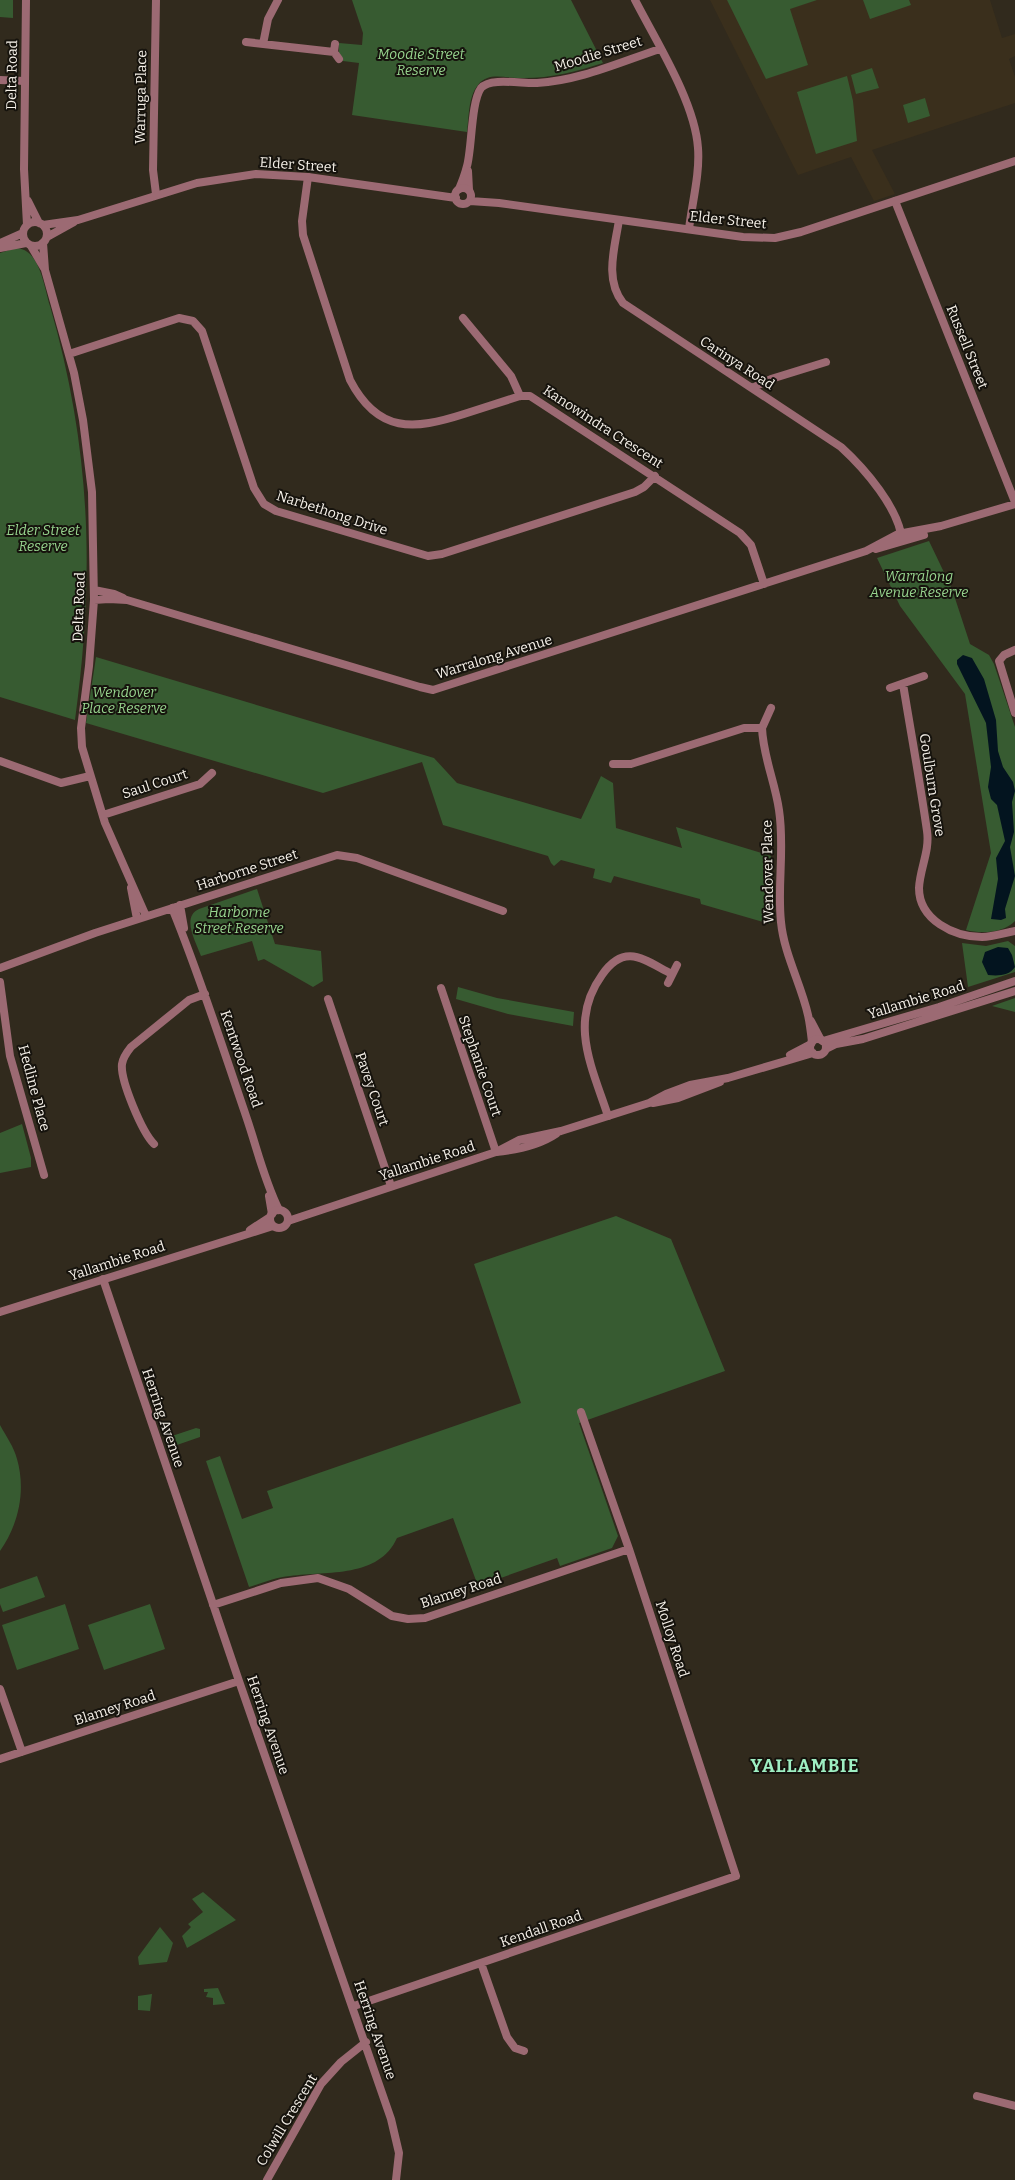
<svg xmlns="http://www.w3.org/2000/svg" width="1015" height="2180" font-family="Bitter,serif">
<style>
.built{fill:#3a2f1c}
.green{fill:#375b31}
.water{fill:#03141f}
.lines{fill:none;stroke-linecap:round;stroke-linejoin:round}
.minor{stroke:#9c6a73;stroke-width:8}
.tertiary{stroke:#9c6a73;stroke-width:8}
.labels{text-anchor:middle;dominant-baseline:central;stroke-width:4;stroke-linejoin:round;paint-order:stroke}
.park-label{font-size:14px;font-style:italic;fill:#97d48e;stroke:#16130d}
.street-label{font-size:14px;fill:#f6f1e9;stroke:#16130d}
.district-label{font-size:18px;font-weight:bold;letter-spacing:1px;fill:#9eeec2;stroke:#16130d}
</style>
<rect width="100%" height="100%" fill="#312a1d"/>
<path class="built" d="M710,0H990L1002,38L1015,34V56L1009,59L1015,77V103L872,150L895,194L874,201L851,157L798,175Z"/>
<path class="green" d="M0,0H13V18L0,17Z
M352,0H571L603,63C575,72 548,79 518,78C504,78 488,72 478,85C468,96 469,119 467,132L352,115L359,63L343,61L339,53V43L362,45L363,33Z
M727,0H817L790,9L808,65L766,79Z
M863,0H909L911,5L870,19Z
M872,68L879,88L856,94L851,75Z
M847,76L853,101L857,141L816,154L797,92Z
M925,98L930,116L908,123L903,105Z
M16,248C40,249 44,287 50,306C91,449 95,574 75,720L0,697V253Z
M929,541L952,589L970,644L989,655L994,664L1015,727V921C1004,933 981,934 966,930L991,853L965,694L900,606L877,558Z
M96,657L434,758L457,783L581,819L601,776L613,783L616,828L682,848L676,827L771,856L768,898L770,924L701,904L700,899L614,876L611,883L593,878L595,869L561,860L554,866L551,863L548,856L443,825L422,762L323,793L86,723Z
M257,889L275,944L321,951L323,981L313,987L264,959L258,961L252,941L201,956C196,942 181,917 199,909Z
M1008,941L1015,946V972L968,987L962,943L986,946Z
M458,987L497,998L574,1012L573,1026L508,1014L456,999Z
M1015,998V1012L992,1006Z
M22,1124L31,1158V1167L0,1173V1133Z
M616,1216L671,1239L725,1371L579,1423L618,1536L612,1548L560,1566L557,1558L478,1586L453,1518L397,1538C379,1578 328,1571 290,1576C277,1577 262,1583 249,1587L206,1461L220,1456L242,1519L273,1508L267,1491L521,1403L474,1264Z
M0,1425C6,1436 14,1447 17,1459C26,1490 19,1524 0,1551Z
M196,1428L200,1429V1437L174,1446L170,1444L169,1437Z
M37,1576L45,1597L3,1612L0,1604V1589Z
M65,1604L79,1649L17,1670L2,1625Z
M150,1604L165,1649L104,1670L88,1625Z
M203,1892L236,1920L187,1948L182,1936L191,1927L188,1924L203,1912L192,1899Z
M160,1927L173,1943L167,1962L139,1965L138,1957Z
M218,1988L225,2004L213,2005V1998L206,1997L208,1992H204V1989Z
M152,1994L150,2011L138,2010V1996Z"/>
<path class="water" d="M963,655L972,658L984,679L996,720L998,751L1003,767L1013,782L1015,791L1012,802L1014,832L1010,847L1015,876L1005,909L1006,918L1001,920L991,919L998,879L996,858L1005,841L997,805L991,799L988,787L991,767L986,723L957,664V660Z
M998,947L1008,948L1012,955L1015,967C1009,976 998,976 988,975L982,962L985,952Z"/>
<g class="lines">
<path class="minor" d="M635,0C656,41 695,102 698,148C700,174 692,203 689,229
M246,42L334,52
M263,44L268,19L278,0
M335,44L334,52L339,59
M0,80L25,81
M468,171L469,190
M308,177L302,221L303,235L350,380C378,434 414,430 464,414C483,408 501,402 520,396H530L740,533L751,545L764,584
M459,189C462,182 465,174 467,166C472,148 471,102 481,88C490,77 523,84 537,83C579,81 620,62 660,49
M156,194L153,170L156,0
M895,201L1015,502
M619,220C615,247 604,279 623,303L841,447C864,468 900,509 902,541
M43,243L45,270L74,373L83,420L92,492L94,600L89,666L81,728L82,747L105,823L146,916
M31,246L44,268
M463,318L511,376L520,396
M69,354L179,318L193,321L202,331L254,488L264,504L276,511L428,556L442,554L635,492L644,487L655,476
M752,388L771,379L826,362
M876,549L924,535
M94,590L114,594L123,598
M94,600L109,599L127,600L420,687L433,690L866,551L898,534L941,526L1015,504
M1015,650L1004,655L999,661L1015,713
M903,684C911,733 920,782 927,831C930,851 920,868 919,888C919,920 954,937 982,937C993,937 1004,933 1015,931
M890,688L924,676
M762,728L771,708
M0,761L61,783L90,776
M613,764H631L744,728H762C763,756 775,782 779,810C785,849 777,885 781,922C784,954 801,984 808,1015C810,1024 811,1033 812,1042
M103,815L200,784L212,773
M131,888L137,919
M180,905L184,928
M172,908C200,976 222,1046 246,1116C257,1148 264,1180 279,1210
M0,968L95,933L337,855L357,858L503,911
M0,982L10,1056L44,1175
M668,983L677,965
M441,988L496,1152
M328,999L391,1186
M811,1021L821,1040
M608,1116C592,1067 568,1022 602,975C625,942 644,960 672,974
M154,1144C142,1132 120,1080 122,1064C123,1057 127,1052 131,1047L189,1000L205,994
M269,1196L272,1214
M103,1279L239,1681L391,2119L399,2153L396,2180
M213,1605L281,1583L318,1578L349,1589L392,1616L408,1619L425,1618L629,1549
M0,1689L22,1752
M0,1759L239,1681
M481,1963L507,2037L515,2048L524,2051
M354,2006L736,1876L629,1549L581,1412
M977,2096L1015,2106
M267,2180L321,2084L341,2062L366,2042"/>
<path class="tertiary" d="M26,0L24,169L27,225
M455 196a8 8 0 1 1 16 0a8 8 0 1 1-16 0Z
M28,201L39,223
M470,201L499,203L743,237L775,238L801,232L1015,161
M23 234a12 12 0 1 1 24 0a12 12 0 1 1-24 0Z
M43,225L78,220L197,183L256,174L308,177L456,198
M47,237L74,222
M0,243L23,233
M0,248L26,243
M810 1047a8 8 0 1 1 16 0a8 8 0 1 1-16 0Z
M823,1041L939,1007L1015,981
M826,1049L836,1044L863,1039L1015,991
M790,1055L811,1044
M653,1103L678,1098L720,1082
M496,1152L519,1140L561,1131L649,1103L666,1094L690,1085L728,1078L813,1053
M270 1219a9 9 0 1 1 18 0a9 9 0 1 1-18 0Z
M288,1221L496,1152C517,1150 538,1146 556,1134
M250,1230L270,1217
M0,1312L273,1226"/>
</g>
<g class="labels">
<g class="park-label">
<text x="421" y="54">Moodie Street<tspan x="421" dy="16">Reserve</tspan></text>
<text x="43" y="530">Elder Street<tspan x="43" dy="16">Reserve</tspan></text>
<text x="919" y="576">Warralong<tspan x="919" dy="16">Avenue Reserve</tspan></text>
<text x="124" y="692">Wendover<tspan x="124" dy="16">Place Reserve</tspan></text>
<text x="239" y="912">Harborne<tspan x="239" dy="16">Street Reserve</tspan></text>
</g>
<g class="street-label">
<text transform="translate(598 54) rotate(-17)">Moodie Street</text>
<text transform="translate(12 75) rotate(-89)">Delta Road</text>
<text transform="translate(141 97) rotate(-89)">Warruga Place</text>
<text transform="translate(298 165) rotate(4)">Elder Street</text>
<text transform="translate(728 220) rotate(6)">Elder Street</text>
<text transform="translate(967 347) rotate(68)">Russell Street</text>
<text transform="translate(737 363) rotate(33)">Carinya Road</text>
<text transform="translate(603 427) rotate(33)">Kanowindra Crescent</text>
<text transform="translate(332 513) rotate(18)">Narbethong Drive</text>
<text transform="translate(79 607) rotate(-88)">Delta Road</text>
<text transform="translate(494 657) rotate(-17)">Warralong Avenue</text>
<text transform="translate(155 784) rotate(-18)">Saul Court</text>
<text transform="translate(932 785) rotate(81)">Goulburn Grove</text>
<text transform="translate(247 870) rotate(-18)">Harborne Street</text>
<text transform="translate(768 872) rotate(-91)">Wendover Place</text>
<text transform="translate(916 1000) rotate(-17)">Yallambie Road</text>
<text transform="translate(241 1059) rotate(71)">Kentwood Road</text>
<text transform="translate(480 1066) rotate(71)">Stephanie Court</text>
<text transform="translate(34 1088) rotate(75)">Hedline Place</text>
<text transform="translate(372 1089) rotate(71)">Pavey Court</text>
<text transform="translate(427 1161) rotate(-18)">Yallambie Road</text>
<text transform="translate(117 1261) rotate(-18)">Yallambie Road</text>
<text transform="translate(163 1418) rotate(71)">Herring Avenue</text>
<text transform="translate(461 1591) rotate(-18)">Blamey Road</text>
<text transform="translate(672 1639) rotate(72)">Molloy Road</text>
<text transform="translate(115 1708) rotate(-18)">Blamey Road</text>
<text transform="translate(268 1725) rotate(71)">Herring Avenue</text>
<text transform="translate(541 1929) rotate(-19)">Kendall Road</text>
<text transform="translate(375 2030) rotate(71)">Herring Avenue</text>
<text transform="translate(287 2120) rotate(-59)">Colwill Crescent</text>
</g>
<g class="district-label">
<text x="805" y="1766">YALLAMBIE</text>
</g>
</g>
</svg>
